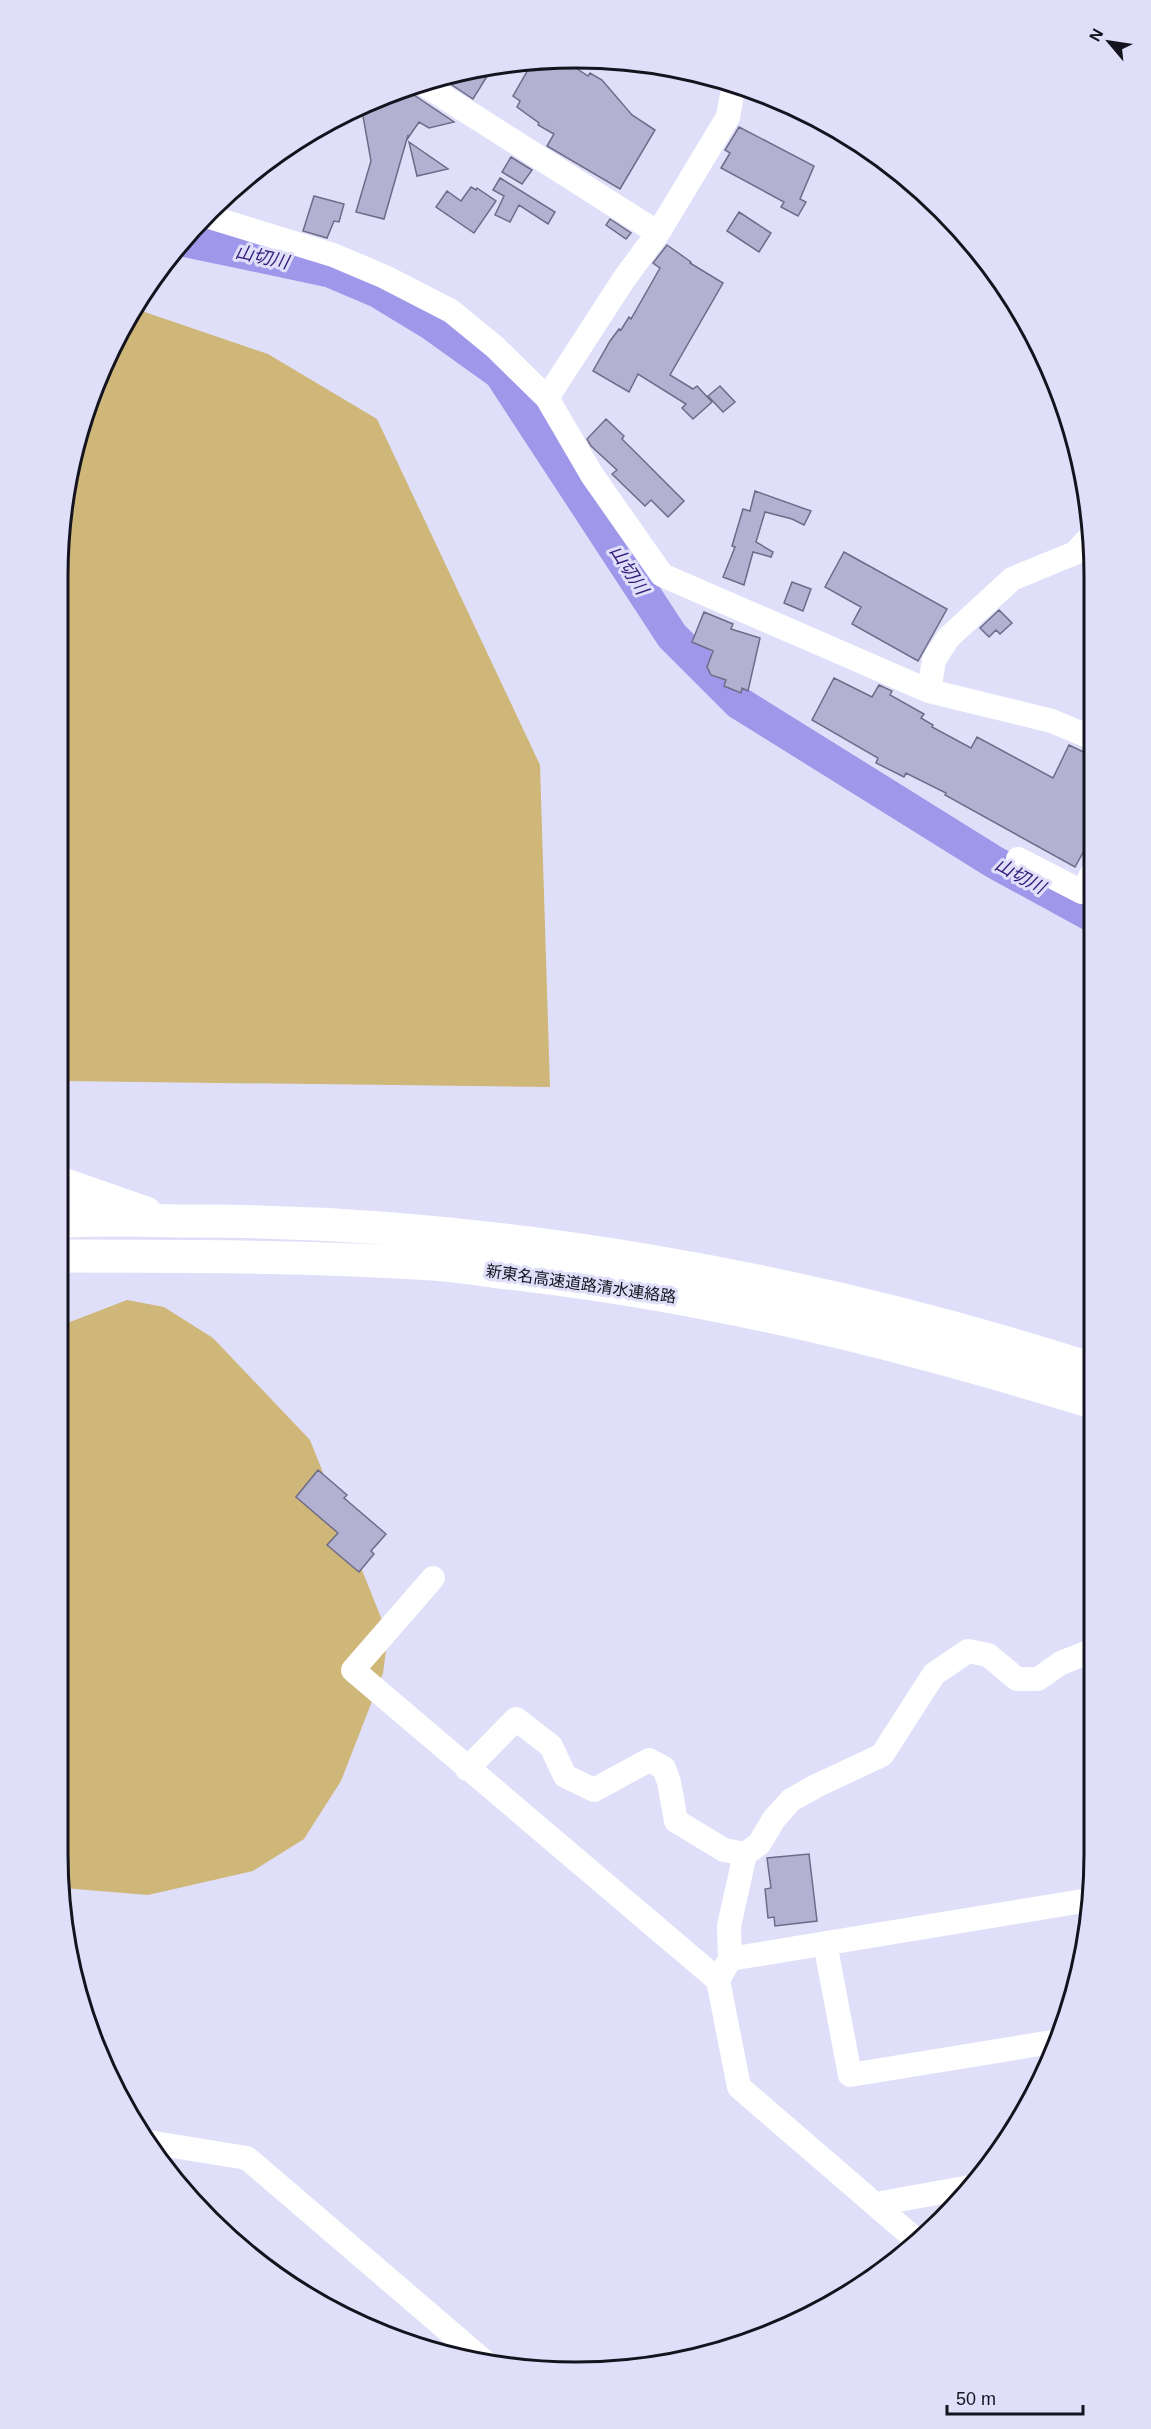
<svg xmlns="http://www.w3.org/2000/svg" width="1151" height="2429" font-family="Arial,'Noto Sans JP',sans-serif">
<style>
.green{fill:#ceb778}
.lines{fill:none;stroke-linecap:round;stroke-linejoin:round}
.river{stroke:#9f97ea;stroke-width:33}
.building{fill:#b3b1d1;stroke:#6d6b88;stroke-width:1.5}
.minor{stroke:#fff;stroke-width:24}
.highway{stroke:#fff;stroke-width:33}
.labels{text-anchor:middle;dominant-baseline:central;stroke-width:6;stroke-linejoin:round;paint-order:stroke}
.street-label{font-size:16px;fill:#14131e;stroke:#e0dffa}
.water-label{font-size:18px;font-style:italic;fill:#321877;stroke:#e0dffa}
.rim{fill:none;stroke:#14131e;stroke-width:3}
</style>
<rect width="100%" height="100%" fill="#e0dffa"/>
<path class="green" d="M133,308L268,354L377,419L540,765L550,1087L62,1081L57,1076V575L67,475L96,377Z
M127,1300L164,1307L213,1338L310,1440L388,1635L383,1673L341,1781L304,1839L253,1871L148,1895L63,1888L57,1853V1327Z"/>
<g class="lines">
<path class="river" d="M183,240L330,271L377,291L433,325L500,373L672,636L739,703L994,862L1091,915"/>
</g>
<path class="building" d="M561,58L588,76L590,73L602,80L632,115L655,130L620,189L547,146L554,134L538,125L539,123L517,107L520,101L513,96L533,61Z
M494,65L473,99L440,77L474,67Z
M409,87L414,95L454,122L429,128L419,122L408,138V135L384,219L356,212L371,161L361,105L377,97Z
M739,127L814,166L800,199L806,202L798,216L781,207L784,202L721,168L730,153L725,150Z
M409,142L448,169L417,176Z
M511,157L532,170L522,184L502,172Z
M500,178L555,212L548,224L519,205L510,222L495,215L504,196L493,190Z
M471,187L476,190L477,188L496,201L474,233L436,207L447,191L461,201Z
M314,196L344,204L339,222L334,221L327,238L303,231Z
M739,212L771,233L759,252L727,231Z
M610,219L631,233L626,239L606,225Z
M667,245L691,262L690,263L723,283L670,375L693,389L697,386L712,402L693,419L682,408L686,404L638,374L629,392L593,371L610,341L619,329L621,330L629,317L631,319L660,268L653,263Z
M720,386L735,402L723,412L708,396Z
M606,419L624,436L622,439L684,501L668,517L651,500L645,506L612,474L617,470L591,446L587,439Z
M755,491L811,511L804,525L792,519L765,512L756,542L773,552L771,557L753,552L744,585L723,577L735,547L732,546L743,509L750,511Z
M844,552L947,609L918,661L852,624L861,607L825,587Z
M792,582L811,589L803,611L784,603Z
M999,610L1012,623L1000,634L996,630L989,637L980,628Z
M704,612L733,624L731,629L760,638L748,691L742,688L741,693L724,686L726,680L711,675L707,667L713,651L692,642Z
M834,678L872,697L879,685L892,691L890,695L924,714L921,718L933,725L932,727L971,748L977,737L1053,778L1069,745L1090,755L1091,838L1075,867L945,795L946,793L906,773L904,777L876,763L878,758L812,720Z
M318,1470L347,1495L344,1498L386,1534L371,1551L374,1554L359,1572L327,1545L338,1533L296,1497Z
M809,1854L817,1921L775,1926L774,1917L768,1918L765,1889L771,1888L767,1858Z"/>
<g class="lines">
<path class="minor" d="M422,83L658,233
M203,215L333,255L385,277L451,311L495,347L547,398L592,475L662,575L929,691L1052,721L1090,737
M547,398L624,279L658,233L728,117L734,84
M929,691L934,660L948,638L1012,579L1075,553L1090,537
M1018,859L1082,892L1091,875
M433,1578L353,1670L718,1980L739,2087L914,2238
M467,1769L516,1719L551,1746L565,1776L594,1790L649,1760L664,1768L669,1782L676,1821L724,1850L745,1854L759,1844L774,1819L791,1800L816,1786L882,1755L934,1674L968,1651L988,1655L1017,1679H1038L1061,1663L1086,1653L1093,1659
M825,1943L850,2075L1058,2041
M730,1959L729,1926L745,1854
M718,1980L730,1959L1089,1900
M148,2142L247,2158L485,2362
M876,2204L970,2187"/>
<path class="highway" d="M57,1182L146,1213
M57,1222C104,1218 152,1221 200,1221C498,1222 809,1278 1092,1369
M57,1256C182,1256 307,1256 432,1264C463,1266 495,1272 526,1275C719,1298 907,1345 1092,1402"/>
</g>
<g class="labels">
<g class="street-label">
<text transform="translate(581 1284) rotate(8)">新東名高速道路清水連絡路</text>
</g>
<g class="water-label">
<text transform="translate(262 257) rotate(12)">山切川</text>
<text transform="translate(629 570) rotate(57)">山切川</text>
<text transform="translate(1020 876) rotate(29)">山切川</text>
</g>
</g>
<path d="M0 0H1151V2429H0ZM576 68H576A508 508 0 0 1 1084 576V1854A508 508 0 0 1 576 2362H576A508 508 0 0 1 68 1854V576A508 508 0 0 1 576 68Z" fill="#e0dffa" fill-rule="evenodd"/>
<path class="rim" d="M576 68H576A508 508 0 0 1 1084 576V1854A508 508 0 0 1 576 2362H576A508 508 0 0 1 68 1854V576A508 508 0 0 1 576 68Z"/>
<g transform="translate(1109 42) rotate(299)" stroke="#e0dffa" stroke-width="4.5" paint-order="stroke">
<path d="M0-4.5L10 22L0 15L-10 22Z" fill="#14131e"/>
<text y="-9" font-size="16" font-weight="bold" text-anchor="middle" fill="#14131e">N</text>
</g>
<path d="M947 2405v9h136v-9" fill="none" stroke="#14131e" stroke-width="3"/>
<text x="956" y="2405" font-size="18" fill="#14131e" stroke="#e0dffa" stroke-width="4.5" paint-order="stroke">50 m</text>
</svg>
